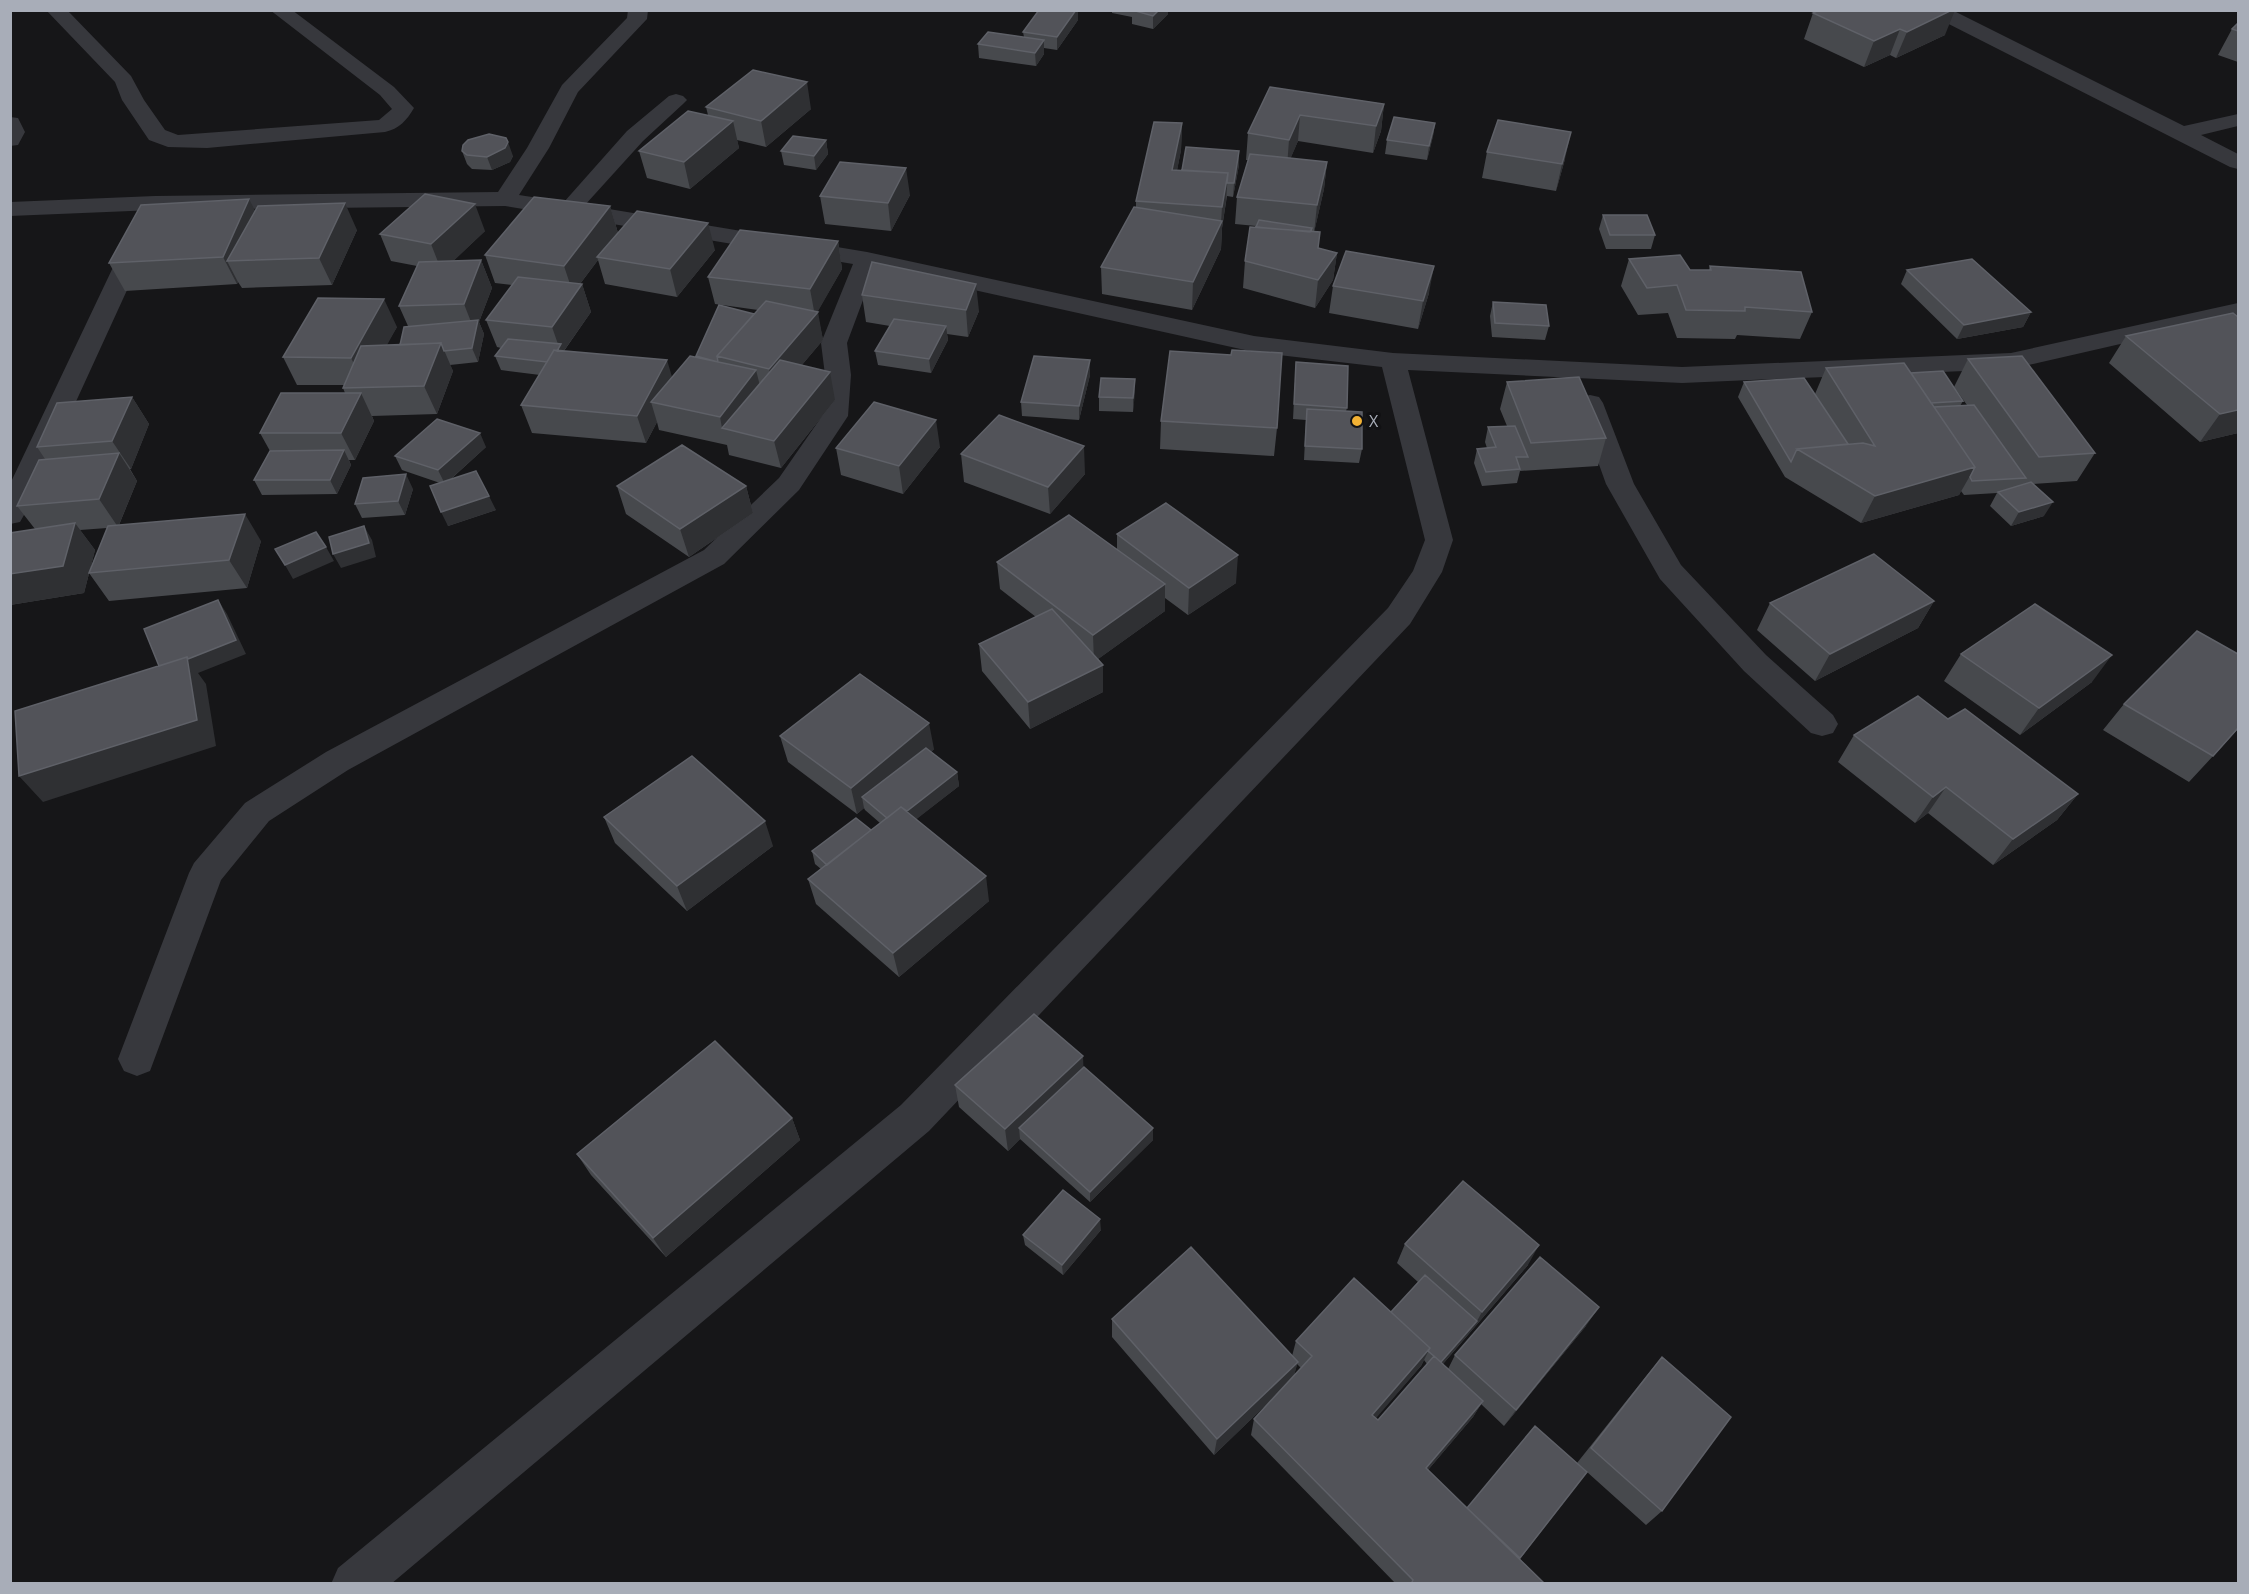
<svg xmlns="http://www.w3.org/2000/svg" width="2249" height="1594" font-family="'Open Sans',sans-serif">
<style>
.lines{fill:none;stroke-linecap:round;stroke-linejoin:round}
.minor{fill:#37383d;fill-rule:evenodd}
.wall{fill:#47494d;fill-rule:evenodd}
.shaded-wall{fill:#2f3033}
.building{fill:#525359;stroke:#5f6168;stroke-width:1.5}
.poi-dot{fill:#f2b134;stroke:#111113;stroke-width:2}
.labels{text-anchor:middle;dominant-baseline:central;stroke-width:6;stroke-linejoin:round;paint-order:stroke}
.poi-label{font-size:16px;fill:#a8adb8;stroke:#111113;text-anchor:start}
</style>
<rect width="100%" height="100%" fill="#161618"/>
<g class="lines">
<path class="minor" d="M46,10H67L131,76L144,100L165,130L178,135L379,120L392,109L380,95L270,10H292L394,87L414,108C407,120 399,129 385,132L207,148L168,147L149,140L122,100L115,82Z
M628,10H648L647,19L578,92L549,148L519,195L564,202L627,131L669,96L676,94L683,96L687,100L683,104L643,141L585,205L867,252L1254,336L1393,353L1682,367L2011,353L2238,303V317L2011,369L1682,383L1408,370L1453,540L1442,572L1410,624L929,1131L391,1584H331L338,1568L901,1105L1388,608L1413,571L1425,540L1382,367L1254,352L875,268L847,343L851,375L848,416L799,490L724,564L348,770L269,821L221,880L150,1071L137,1076L124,1071L118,1059L189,873L194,863L245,803L326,752L704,550L779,478L822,416L825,375L821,343L853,264L505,206L155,210L10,216V202L155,196L498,192L527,148L562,85L627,18Z
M1927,10H1952L2184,126L2238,114V126L2201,135L2238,154V169L2230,167L1929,14Z
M10,117L18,118L25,132L18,145L10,146Z
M138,233L146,235L150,240L24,515L20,522L10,524V484L126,240L130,235Z
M1590,395L1599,397L1603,403L1634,484L1681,565L1766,655L1833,715L1838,724L1833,733L1822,736L1811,733L1744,671L1660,579L1606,484L1577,403L1581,397Z"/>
</g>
<path class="wall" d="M1112,10H1168V14L1153,29L1132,24V17L1112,13Z
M1813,13L1945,35L1896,58L1890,55L1864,67L1804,39Z
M1078,20L1057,50L1044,48V54L1036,66L979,58L978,44L1024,37L1023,32Z
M2238,23V62L2218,55L2232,29Z
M1270,87L1384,104L1381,131L1373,153L1298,141L1290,159L1327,162L1324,189L1314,232L1318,248L1337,253L1333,280L1315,308L1243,288L1245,261L1256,226L1235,224L1237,197L1248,160H1246L1248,133Z
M706,107L811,109L766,147L737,140L739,148L690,189L647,178L639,151L708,115Z
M1182,123L1181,150L1177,170H1182L1239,151V165L1233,197L1227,196L1222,228L1221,249L1192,310L1102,294L1101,267L1136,207V201Z
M1435,123L1433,136L1427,160L1385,154L1387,140Z
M826,140L828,154L816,170L784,165L781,151Z
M462,151L513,156L510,162L492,170L472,169L467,164Z
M1487,152L1565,159L1556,191L1482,178Z
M910,195L891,231L825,224L820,196Z
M610,206L618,233L715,250L677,297L605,284L598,260L580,284H582L591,312L564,351L672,377L697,358L696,356L754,314L758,310L715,304L708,277L838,241L842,269L817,312L823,340L801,366L835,400L781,468L729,455L727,445L659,430L657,422L646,443L532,433L521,405L540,375L501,370L495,356L501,348L497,347L486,320L512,285L495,283L485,255Z
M255,210L357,230L332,285L242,288L238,282L237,284L125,291L109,263Z
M1603,215L1655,235L1651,249H1606L1599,229Z
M485,231L453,261L481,260L492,288L479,322L484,334L478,362L450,365L453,371L437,414L372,416L374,421L355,460H349L351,465L337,494L262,495L254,480L270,451L260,433L345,393L343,388L344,385H297L283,357L397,327L386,345H400L408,326L399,306L417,266L391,261L380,234Z
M1629,259L1690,270H1709L1710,266L1812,312L1800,339L1737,335L1735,339L1677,338L1668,313L1638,315L1621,286Z
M1907,270L2031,312L2023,327L1957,339L1901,284Z
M1333,286L1429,293L1418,329L1329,313Z
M862,295L979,311L968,337L947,334L948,340L931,373L878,365L875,351L890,326L866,322Z
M1493,302L1549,326L1545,340L1492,337L1490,316Z
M2238,317V433L2200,442L2109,363L2126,336Z
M1968,359L2095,453L2077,481L2033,484L2044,516L2011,526L1990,506L1997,493L1964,495L1961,491L1959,495L1861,523L1785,477L1738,397L1744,382L1815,394L1826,368L1911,373L1963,401L1960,406L1967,405L1954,387Z
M1090,360V375L1079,420L1022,416L1021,402Z
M1296,362L1347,408L1346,411L1362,449L1359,463L1304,460L1306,420L1293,419Z
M1135,379L1133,412L1099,411V397Z
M1507,382L1606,438L1598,466L1520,471L1517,483L1482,486L1474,463L1477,449L1487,448L1485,442L1488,427L1507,426L1500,409Z
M132,397L149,424L131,469H130L137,481L119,525L261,541L247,588L109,601L89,573L107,528L80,530L95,550L84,593L10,605V533L35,529L17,506L45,459L37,447Z
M1161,421L1277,428L1274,456L1160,449Z
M486,447L451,479L496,510L448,526L440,483L402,470L395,456Z
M940,447L903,494L841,475L836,448Z
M961,454L1085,474L1050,514L964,482Z
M617,486H746L753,513L689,557L626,514Z
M413,489L405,515L362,518L355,504Z
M1117,534L1236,583L1188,615L1165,598V611L1098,659L1103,665V692L1030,729L982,671L979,644L1036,617L1000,589L997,562L1117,549Z
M1934,601L1918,628L1815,681L1757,630L1770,603Z
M1961,654L2092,682L2020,735L1944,681Z
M2124,704L2238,729L2189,782L2103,730Z
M1948,719L2078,794L2057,820L1993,865L1928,813L1915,823L1838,762L1854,735Z
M780,736L934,749L931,752L957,772L959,786L916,819L989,901L899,977L816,904L808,879L821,869L815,864L812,851L871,830L880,823L865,810L864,808L857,814L788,762Z
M604,817L773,846L687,911L615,843Z
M955,1085L1153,1128V1140L1090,1202L1020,1139L1008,1151L959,1107Z
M792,1118L800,1140L666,1257L591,1175L577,1154Z
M1101,1230L1063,1275L1025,1245L1023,1235Z
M1405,1244L1528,1265L1443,1364L1448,1369L1455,1355L1586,1326L1504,1426L1481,1404L1473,1417L1428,1470L1467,1508L1587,1472L1520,1559L1545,1584H1396L1251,1435L1254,1419L1273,1398L1214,1455L1112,1337V1319L1292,1356L1296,1341L1391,1312L1418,1282L1397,1263ZM1424,1360L1427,1364L1378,1420L1375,1418L1421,1366ZM1297,1364L1301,1368L1294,1375Z
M1662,1357V1511L1646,1525L1577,1463L1647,1375Z"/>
<path class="shaded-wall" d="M1076,10H1078V20L1057,50V37Z
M1159,10H1168V14L1153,29V16Z
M1952,10H1955L1945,35L1896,58L1907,32Z
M1900,29L1890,55L1864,67L1874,41Z
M1044,40V54L1036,66L1035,53Z
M807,82L811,109L766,147L761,121Z
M1384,104L1381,131L1373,153L1376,126Z
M1300,115L1298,141L1287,167L1289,140Z
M733,121L739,148L690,189L684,162Z
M1182,123L1181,150L1172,197V170Z
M1435,123L1433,136L1427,160L1429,146Z
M1571,132L1565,159L1556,191L1562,164Z
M826,140L828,154L816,170L814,156Z
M508,142L513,156L510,162L492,170L487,157Z
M1239,151V165L1233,197L1234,183Z
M1327,162L1324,189L1314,233L1317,205Z
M906,168L910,195L891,231L888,203Z
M1228,173L1226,201L1222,228L1221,249L1192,310L1193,282L1221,223L1222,207Z
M249,199L263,226L227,261L238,282L237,284L223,257Z
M345,203L357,230L332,285L319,258Z
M475,204L485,231L442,272L431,244Z
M610,206L618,233L597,257L598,260L573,293L564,266Z
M708,223L715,250L677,297L670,269Z
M838,241L842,269L817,313L818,312L823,340L775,397L769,369L815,316L810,289Z
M1337,253L1333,280L1315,308L1318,280Z
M481,260L492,288L479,322L484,334L478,362L472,348L475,332L464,304Z
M1434,266L1429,293L1418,329L1423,301Z
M582,284L591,312L563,352L549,362L559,347L552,327Z
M976,284L979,311L968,337L966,310Z
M384,299L397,327L365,385L351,358Z
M2031,312L2023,327L1957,339L1964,325Z
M946,326L948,340L931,373L929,359Z
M441,343L453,371L437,414L424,386Z
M667,360L675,387L651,402L657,422L646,443L637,416Z
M1090,360V375L1079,420V406Z
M756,370L763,398L722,428L720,417Z
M830,372L835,400L781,468L774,441Z
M1135,379V393L1133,412V398Z
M361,393L374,421L355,460L341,433Z
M132,397L149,424L131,469L112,441Z
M2238,410V433L2200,442L2220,414Z
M936,420L940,447L903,494L899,466Z
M480,433L486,447L445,484L438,470Z
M1084,446L1085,474L1050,514L1048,487Z
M344,450L351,465L337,494L330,480Z
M119,453L137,481L118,527L99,499Z
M1975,467L1959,495L1861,523L1875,496Z
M406,474L413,489L405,515L398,501Z
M746,486L753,513L689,557L680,529Z
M489,496L496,510L448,526L441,512Z
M2053,502L2044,516L2011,526L2019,512Z
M245,514L261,541L247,588L229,560Z
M75,523L95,550L84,593L10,605V574Z
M364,526L372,540L376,557L341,568L333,554Z
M326,547L334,561L293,579L285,565Z
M1238,555L1236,583L1188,615L1189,588Z
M1165,584V611L1094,662L1093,635Z
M218,600L227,614L246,654L198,673L206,684L216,746L43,802L19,776L187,660Z
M1934,601L1918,628L1815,681L1830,654Z
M2112,655L2092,682L2020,735L2039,708Z
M1103,665V692L1030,729L1028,702Z
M929,723L934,749L870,803L862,797L864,808L857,814L851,788Z
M957,772L959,786L895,836L893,822Z
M1946,787L1928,813L1915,823L1933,797Z
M2078,794L2057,820L1993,865L2013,839Z
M765,821L773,846L687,911L677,886Z
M986,876L989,901L899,977L893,953Z
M1083,1056L1084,1079L1019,1128L1020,1139L1008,1151L1005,1129Z
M792,1118L800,1140L666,1257L653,1238Z
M1153,1128V1140L1090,1202V1192Z
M1100,1219L1101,1230L1063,1275L1062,1265Z
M1539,1245L1528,1265L1436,1372L1440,1363L1477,1321L1482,1312Z
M1599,1307L1586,1326L1504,1426L1516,1410Z
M1430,1348L1421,1366L1365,1431L1372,1415Z
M1298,1362L1293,1379L1214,1455L1217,1439Z
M1483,1401L1473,1417L1417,1483L1426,1468Z"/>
<path class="building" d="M1039,10H1076L1057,37L1023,32Z
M1132,10H1159L1153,16Z
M1819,10L1877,11L1952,10L1907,32L1900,29L1874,41L1813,13Z
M2238,23V31L2232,29Z
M988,32L1044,40L1035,53L978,44Z
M753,70L807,82L761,121L706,107Z
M1270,87L1384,104L1376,126L1300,115L1289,140L1248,133Z
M688,111L733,121L684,162L639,151Z
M1394,117L1435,123L1429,146L1387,140Z
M1498,120L1571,132L1562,164L1487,152Z
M1154,122L1182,123L1172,170L1228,173L1222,207L1136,201Z
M489,134L506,138L508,142L505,148L487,157L467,155L462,151L463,145L468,140Z
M793,136L826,140L814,156L781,151Z
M1186,147L1239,151L1234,183H1227L1228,173L1182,170Z
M1250,154L1327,162L1317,205L1237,197Z
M840,162L906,168L888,203L820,196Z
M425,194L475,204L431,244L380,234Z
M534,197L610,206L564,266L485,255Z
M249,199L223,257L109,263L141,205Z
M345,203L319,258L227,261L258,206Z
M1134,207L1222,221L1193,282L1101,267Z
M637,211L708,223L670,269L597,257Z
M1603,215H1647L1655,235H1610Z
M1259,220L1312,228L1310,232L1256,227Z
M1250,227L1320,232L1318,248L1337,253L1318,280L1245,261Z
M740,230L838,241L810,289L708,277Z
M1346,251L1434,266L1423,301L1333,286Z
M1680,255L1690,270H1711L1710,266L1801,272L1812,312L1745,307V311L1686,310L1677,285L1647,288L1629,259Z
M1972,259L2031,312L1964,325L1907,270Z
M481,260L464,304L399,306L419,262Z
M872,262L976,284L966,310L862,295Z
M518,277L582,284L552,327L486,320Z
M318,298L384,299L351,358L283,357Z
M766,301L818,312L769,369L717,356Z
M1493,302L1546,305L1549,326L1495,323Z
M719,305L754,314L717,356L718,362L696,356Z
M2233,313L2238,317V410L2220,414L2126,336Z
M894,319L946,326L929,359L875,351Z
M478,320L472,348L444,351L441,343L400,345L404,327Z
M508,339L561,344L557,351L554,350L547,362L495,356Z
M441,343L424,386L343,388L361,346Z
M554,350L667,360L637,416L521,405Z
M1232,350L1282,353L1277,428L1161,421L1170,351L1231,355Z
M690,356L756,370L720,417L651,402Z
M1034,356L1090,360L1079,406L1021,402Z
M2022,356L2095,453L2039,457L1968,359Z
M780,360L830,372L774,441L722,428Z
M1296,362L1348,366L1347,408L1294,404Z
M1904,363L1975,467L1875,496L1797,449L1863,443L1875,446L1826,368Z
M1943,371L1963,401L1931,403L1911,373Z
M1579,377L1606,438L1531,443L1507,382Z
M1101,378L1135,379L1133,398L1099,397Z
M1804,378L1848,444L1797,449L1791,462L1744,382Z
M281,393H361L341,433H260Z
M132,397L112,441L37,447L57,403Z
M874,402L936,420L899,466L836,448Z
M1974,405L2026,478L1972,481L1970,477L1975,467L1934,407Z
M1307,409L1362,412V449L1305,446Z
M999,415L1084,446L1048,487L961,454Z
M437,419L480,433L438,470L395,456Z
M1515,426L1528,457H1516L1520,469L1486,472L1477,449L1496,447L1488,427Z
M682,445L746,486L680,529L617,486Z
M344,450L330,480H254L270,451Z
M119,453L99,499L17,506L39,460Z
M476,471L489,496L441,512L430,486Z
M406,474L398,501L355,504L363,478Z
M2031,482L2053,502L2019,512L1998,492Z
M1166,503L1238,555L1189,588L1117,534Z
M245,514L229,560L89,573L108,526Z
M1069,515L1165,584L1093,635L997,562Z
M75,523L63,566L10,574V533Z
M364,526L369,543L333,554L329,537Z
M316,532L326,547L285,565L275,549Z
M1874,554L1934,601L1830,654L1770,603Z
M218,600L236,640L188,659L187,657L159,666L144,629Z
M2035,604L2112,655L2039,708L1961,654Z
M1052,609L1103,665L1028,702L979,644Z
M2197,631L2238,654V728L2213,756L2124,704Z
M187,657L197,720L19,776L15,711Z
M860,674L929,723L851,788L780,736Z
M1918,696L1948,719L1965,709L2078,794L2013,839L1946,787L1933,797L1854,735Z
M926,748L957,772L907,811L901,807L887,818L862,797Z
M692,756L765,821L677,886L604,817Z
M901,807L986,876L893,953L808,879Z
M856,818L871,830L827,865L812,851Z
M1034,1014L1083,1056L1005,1129L955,1085Z
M715,1041L792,1118L653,1238L577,1154Z
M1084,1067L1153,1128L1090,1192L1019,1128Z
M1463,1181L1539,1245L1482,1312L1405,1244Z
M1063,1190L1100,1219L1062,1265L1023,1235Z
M1191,1247L1298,1362L1217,1439L1112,1319Z
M1540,1257L1599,1307L1516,1410L1455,1355Z
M1425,1275L1477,1321L1441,1362L1428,1351L1430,1348L1391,1312Z
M1354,1278L1430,1348L1372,1415L1378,1420L1434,1356L1483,1401L1426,1468L1545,1584H1411L1413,1580L1254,1419L1312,1356L1296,1341Z
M1662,1357L1731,1417L1662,1511L1591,1448Z
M1535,1426L1587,1472L1520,1558L1467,1508Z"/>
<circle class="poi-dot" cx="1357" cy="421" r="6"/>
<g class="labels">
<g class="poi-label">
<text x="1369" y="421">X</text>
</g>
</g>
<rect width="2249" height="1594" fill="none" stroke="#a8adb8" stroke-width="24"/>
</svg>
